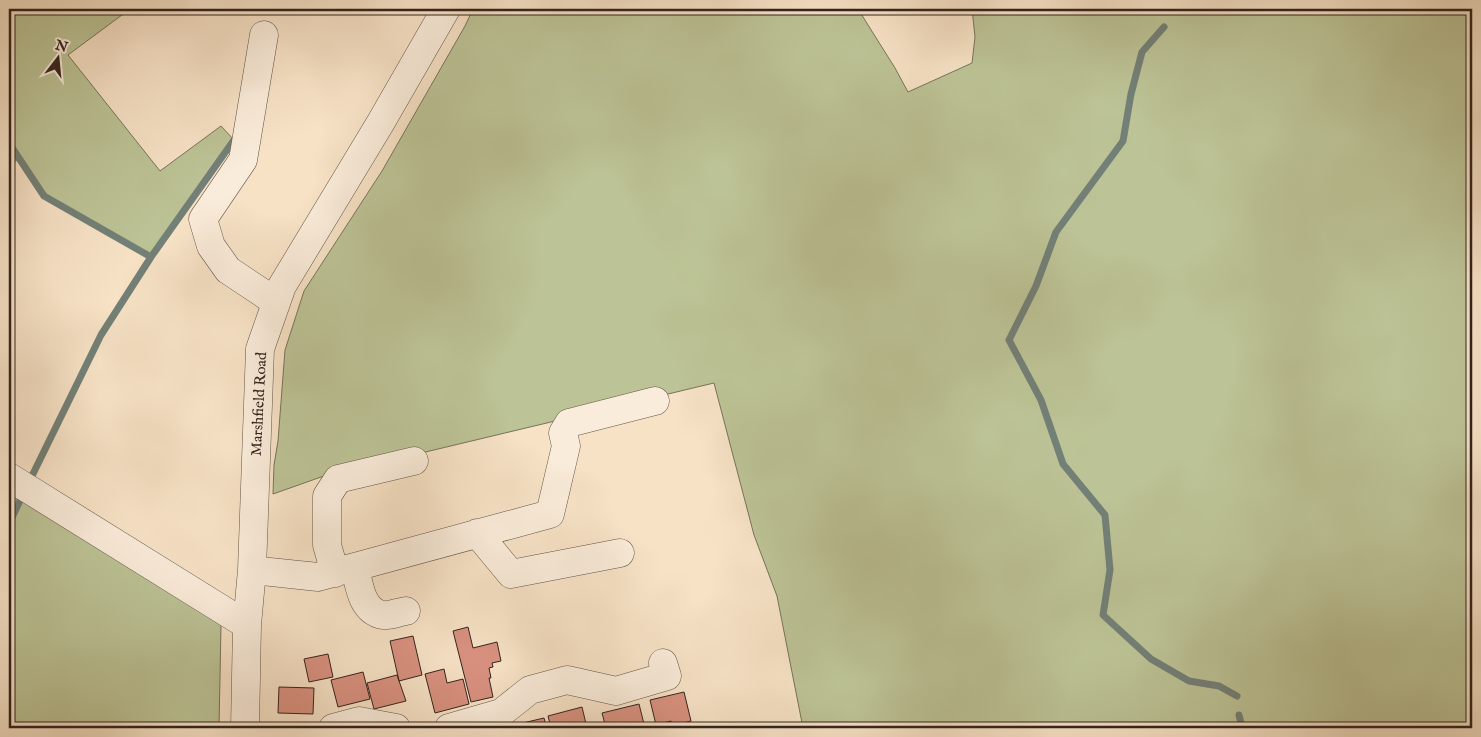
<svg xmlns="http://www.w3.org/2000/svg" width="1481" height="737" font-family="'IM FELL English',serif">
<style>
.green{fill:#bcc396;stroke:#77745a}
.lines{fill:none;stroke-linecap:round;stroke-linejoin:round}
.stream{stroke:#738077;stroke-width:7}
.building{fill:#d99180;stroke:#32241e}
.minor-casing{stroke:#635448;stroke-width:29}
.minor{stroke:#faecda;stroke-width:28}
.labels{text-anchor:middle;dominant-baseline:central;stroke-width:4;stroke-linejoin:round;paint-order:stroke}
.street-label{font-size:15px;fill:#32241e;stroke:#faecda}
</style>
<rect width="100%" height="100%" fill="#f7e2c6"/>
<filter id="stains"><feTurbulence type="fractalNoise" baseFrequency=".004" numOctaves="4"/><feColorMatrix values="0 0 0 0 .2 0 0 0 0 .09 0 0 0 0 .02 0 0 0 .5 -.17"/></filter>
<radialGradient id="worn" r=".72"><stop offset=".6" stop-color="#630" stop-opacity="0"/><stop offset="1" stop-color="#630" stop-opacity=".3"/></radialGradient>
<path class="green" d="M9,9H130L68,55L160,171L221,126L234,140L151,257L44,196L19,158L9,167Z
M473,9H858L895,68L908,92L972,63L975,37L972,9H1472V728H803L777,596L754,535L714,383L321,477L273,494L274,465L278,441L285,350L304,291L382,171L465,26Z
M9,492L81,535L221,625L219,728H9Z"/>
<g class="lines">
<path class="stream" d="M1164,27L1142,52L1131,94L1123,141L1056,232L1036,286L1009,340L1041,400L1063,464L1105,515L1110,570L1103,615L1151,659L1189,681L1219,686L1237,696
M9,143L44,196L151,257
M29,482L101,335L151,257L234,140
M9,524L24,492
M1239,715L1242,728"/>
</g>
<path class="building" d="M468,627L473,648L497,642L501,661L492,663L493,667L489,668L491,678H489L493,697L471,702L453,631Z
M413,636L422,675L399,681L390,641Z
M328,654L333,677L309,682L304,659Z
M444,669L447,683L463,679L469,704L435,713L425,674Z
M363,672L370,699L338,707L331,680Z
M397,675L406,701L374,709L367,683Z
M279,687L314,688L313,714L278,713Z
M684,692L691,721L672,726L671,721L656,725L650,700Z
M639,704L645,728H606L602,713Z
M582,707L587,728H551L548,716Z
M544,718L547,728H510V726Z"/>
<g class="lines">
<g class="minor-casing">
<path id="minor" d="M264,35L243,160L203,219L211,246L228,270L276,302
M9,477L247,625
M477,533L511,574L620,553
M355,567C359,584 361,611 383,615C389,616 399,612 406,611
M252,570L318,577L550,514L566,446L563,433L569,423L655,401
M335,573L327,545V496L338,479L414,461
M245,728L247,625L252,570L260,349L282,286L381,122L446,9
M333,728L359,721L396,728
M449,728L501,713L530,690L567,680L616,691L667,676L663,663"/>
</g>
<use href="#minor" class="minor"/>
</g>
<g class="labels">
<g class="street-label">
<text transform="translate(259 404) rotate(-87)">Marshfield Road</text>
</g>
</g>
<rect width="1481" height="737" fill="none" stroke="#f7e2c6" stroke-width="30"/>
<rect x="10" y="10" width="1461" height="717" fill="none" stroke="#32241e" stroke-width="2.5"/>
<rect x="15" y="15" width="1451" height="707" fill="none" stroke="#32241e"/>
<g transform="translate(58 58) rotate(16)" stroke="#faecda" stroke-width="4" paint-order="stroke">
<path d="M0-4L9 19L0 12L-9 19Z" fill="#32241e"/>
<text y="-8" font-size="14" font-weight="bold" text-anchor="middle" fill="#32241e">N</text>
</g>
<rect width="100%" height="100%" filter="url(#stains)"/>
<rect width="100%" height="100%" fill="url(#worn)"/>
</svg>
